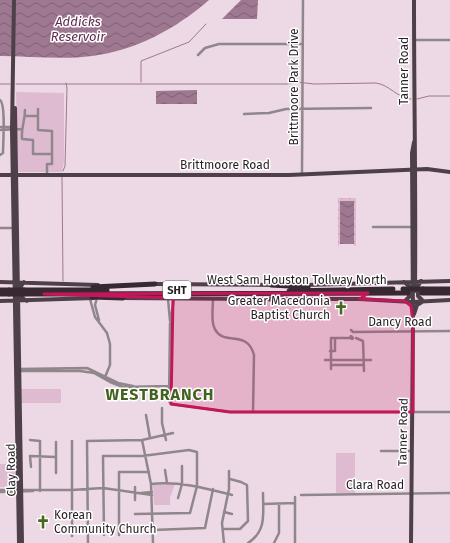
<svg xmlns="http://www.w3.org/2000/svg" width="450" height="543" font-family="'Fira Sans',sans-serif">
<style>
.grass{fill:url(#grass-dots)}
.park{fill:#dfbbd1}
.water{fill:url(#water-waves)}
.lines{fill:none;stroke-linecap:round;stroke-linejoin:round}
.stream{stroke:#9e7790;stroke-width:1}
.minor{stroke:#8f878c;stroke-width:2.5}
.major{stroke:#4d4048;stroke-width:4}
.highway{stroke:#372831;stroke-width:5}
.highway-bridge{stroke:#372831;stroke-width:5}
.marked{fill:#c2185b;fill-opacity:0.2;stroke:#c2185b;stroke-width:3;stroke-linejoin:round}
.labels{text-anchor:middle;dominant-baseline:central;stroke-width:3;stroke-linejoin:round;paint-order:stroke}
.shield{fill:#fff;stroke:#676265;stroke-width:1}
.shield-label{font-size:11px;font-weight:bold;fill:#261f23}
.street-label{font-size:12px;fill:#261f23;stroke:#fff}
.poi-label{font-size:12px;fill:#261f23;stroke:#fff;text-anchor:end}
.water-label{font-size:13px;font-style:italic;fill:#5f2b4f;stroke:#fff}
.district-label{font-size:16px;font-weight:bold;letter-spacing:1px;fill:#436220;stroke:#fff}
</style>
<defs>
<pattern id="grass-dots" width="8" height="8" patternUnits="userSpaceOnUse"><rect width="8" height="8" fill="#dfbbd1"/><path d="M2 2h.1M6 6h.1" fill="none" stroke="#bfa0b3" stroke-width="1.8" stroke-linecap="round"/></pattern>
<pattern id="water-waves" width="16" height="10" patternUnits="userSpaceOnUse"><rect width="16" height="10" fill="#9e7790"/><path d="M0 5q4-4 8 0t8 0" fill="none" stroke="#816175"/></pattern>
</defs>
<rect width="100%" height="100%" fill="#edd9e5"/>
<path class="grass" d="M338,198H356V246H354V202L341,201L340,244L338,247Z"/>
<path class="park" d="M16,92L64,93V161L62,172H18Z
M20,389H61V403H20Z
M336,453H355V493H336Z
M0,464H16L17,487H0Z
M175,484L170,498V505H154L153,485Z"/>
<path class="water" d="M0,0H209C177,28 135,51 92,56C62,60 30,56 0,56Z
M241,0H258L257,19H222Z
M197,90V104H156V91Z
M340,201H354V244H340Z"/>
<g class="lines">
<path class="stream" d="M141,82V61L189,42L206,24
M0,84H10
M16,84H287L297,82L314,84L376,83C390,85 397,98 411,99
M417,99L429,96H450
M63,171L65,166L67,88L66,83
M62,177L63,281"/>
<path class="minor" d="M414,40H450
M198,55L205,48L219,44H302
M0,100C6,104 3,143 3,153L0,155
M38,109V130L52,131V154
M25,110C25,122 21,126 22,139L33,140V154H52V164H47V175
M244,114L269,113L286,109L371,108
M25,116H38
M0,127H12
M0,130L22,129
M302,174L303,0
M373,227H413
M0,228H13
M97,298L95,305L99,320
M90,299L95,317L107,333L110,344V365L105,377
M168,299L170,321
M174,299L170,324L169,401L171,404L230,412H450
M213,299C213,308 211,320 214,327C222,348 247,328 254,355L253,412
M351,330L353,332L450,331
M351,336L353,338L352,339L350,338Z
M356,338L363,341L364,371
M330,351H335V338
M325,360H371
M331,365H364
M18,369L87,368L118,383L133,386
M331,369V338H350
M19,371H80L94,373L110,382L123,387L169,386
M162,408V423L166,440
M146,415L150,438
M30,440L40,441V491
M142,440L151,484L153,543
M72,441V536
M56,442V473
M381,451H412
M31,467L30,456L56,457
M165,470L167,483
M151,484C180,481 205,488 232,495
M0,490H72L103,488L152,495
M0,492L33,491
M141,493L152,492
M301,495L450,493
M178,498L182,484V466
M135,500V487
M263,504L295,503
M224,512L232,514
M223,529H240L248,521L247,485L241,482L230,479
M153,530L205,528L213,489
M104,535L103,456H142L189,450L197,452V486L190,513L135,514
M119,535V472H149
M88,543L87,441L142,440L173,433
M224,543L222,523L229,489V471
M248,543C267,531 263,513 263,493
M274,543L279,533V504
M295,543V497"/>
<path class="major" d="M14,0L12,130L19,543
M414,0C414,97 416,194 415,291
M15,108L22,543
M0,175H289L427,169L450,172
M421,281L418,286V296L423,301
M0,282L98,285
M24,282L21,286L22,298L27,301
M404,282L409,286V297L405,301
M153,284L274,285
M305,285L450,281
M121,298L272,299
M279,299H359L412,302L450,300
M0,301L94,298
M414,314L417,305L422,302
M411,543L413,322L412,153L414,142"/>
<path class="highway" d="M271,285L308,287
M93,287L155,284
M423,289H450
M0,290H9
M24,290H107
M289,291L393,289
M422,293H450
M0,294H9
M24,294L408,293
M92,297L123,298
M270,299L282,298"/>
<path class="highway-bridge" d="M403,289H423
M9,290H24
M9,294H24"/>
</g>
<path class="marked" d="M368,293L360,299L405,301L411,306L413,322V412H230L171,404L173,298L44,294Z"/>
<defs>
<g id="church-bare" transform="scale(1.08)"><path d="M-1.2-6h2.4v3.5h3.3v2.4h-3.3V6h-2.4V-.1h-3.3v-2.4h3.3Z" fill="#47681f" stroke="#fff" stroke-width="2.5" paint-order="stroke"/></g>
</defs>
<g fill-rule="evenodd">
<use href="#church-bare" x="341" y="308"/>
<use href="#church-bare" x="43" y="522"/>
</g>
<g class="labels">
<rect class="shield" x="163" y="281" width="28" height="18" rx="3"/>
<g class="shield-label">
<text x="177" y="290">SHT</text>
</g>
<g class="street-label">
<text transform="translate(404 71) rotate(-90)">Tanner Road</text>
<text transform="translate(294 87) rotate(-90)">Brittmoore Park Drive</text>
<text x="225" y="165">Brittmoore Road</text>
<text x="297" y="280">West Sam Houston Tollway North</text>
<text x="400" y="322">Dancy Road</text>
<text transform="translate(403 432) rotate(-89)">Tanner Road</text>
<text transform="translate(11 470) rotate(-91)">Clay Road</text>
<text x="375" y="485">Clara Road</text>
</g>
<g class="poi-label">
<text x="330" y="301">Greater Macedonia<tspan x="330" dy="14">Baptist Church</tspan></text>
<text x="54" y="515" text-anchor="start">Korean<tspan x="54" dy="14">Community Church</tspan></text>
</g>
<g class="water-label">
<text x="78" y="21">Addicks<tspan x="78" dy="15">Reservoir</tspan></text>
</g>
<g class="district-label">
<text x="160" y="394">WESTBRANCH</text>
</g>
</g>
</svg>
